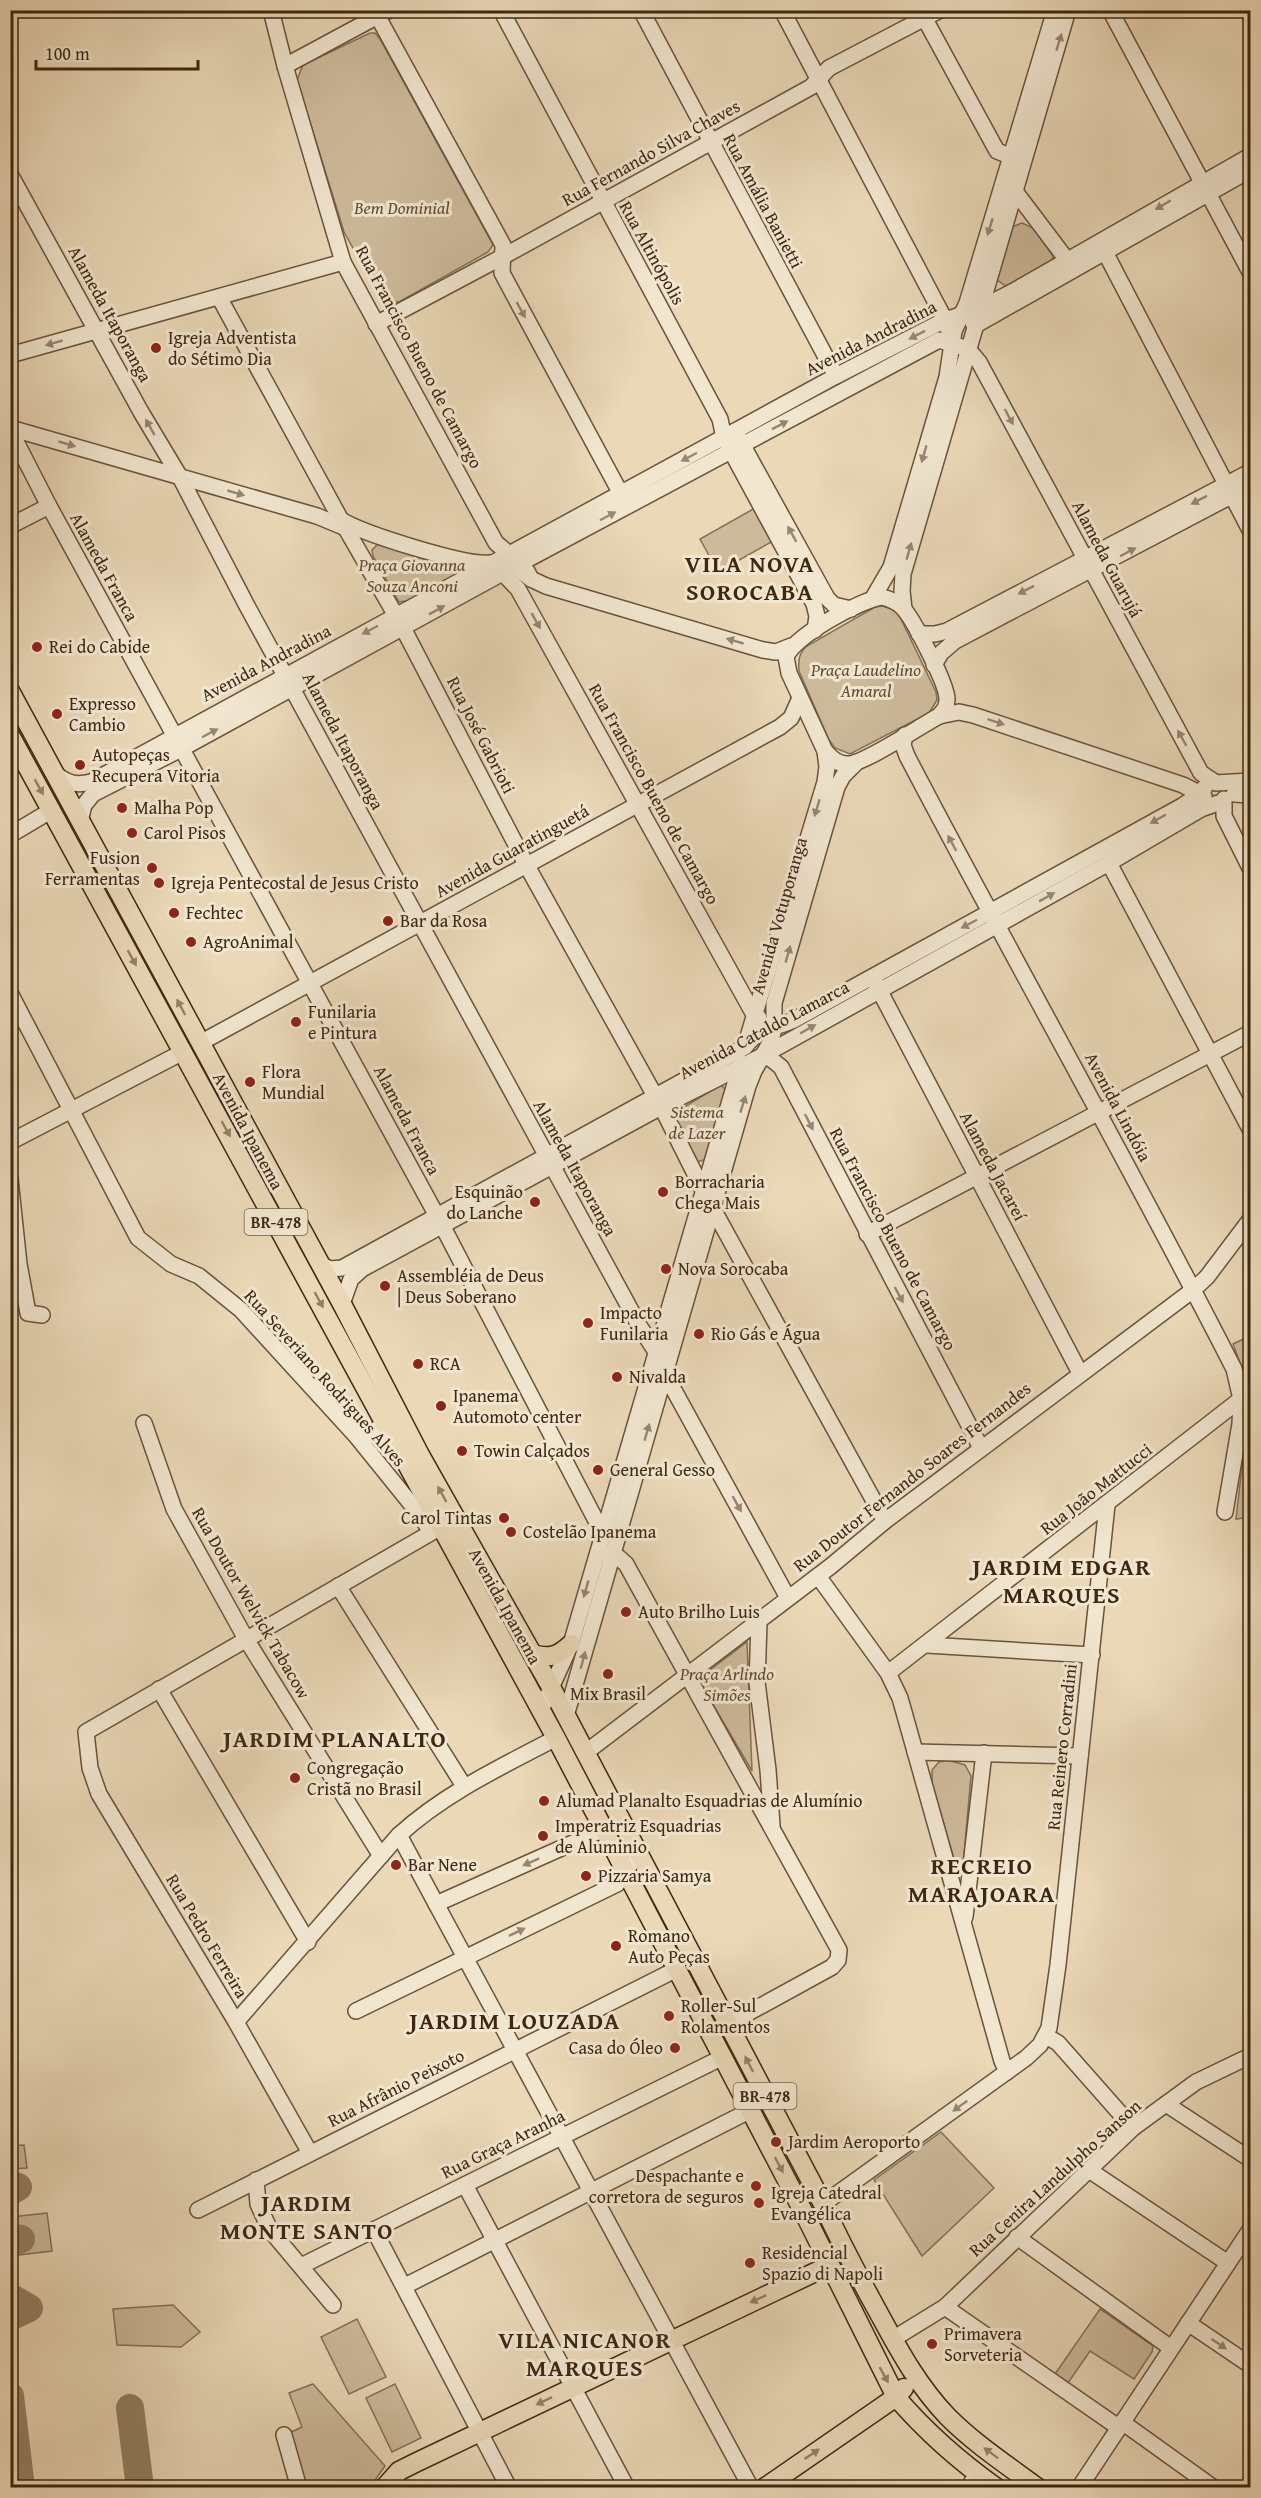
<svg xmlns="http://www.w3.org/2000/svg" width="1261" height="2498" font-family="'Gentium Book Plus',serif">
<rect width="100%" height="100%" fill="#ead8b7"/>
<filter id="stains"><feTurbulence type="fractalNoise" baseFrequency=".00333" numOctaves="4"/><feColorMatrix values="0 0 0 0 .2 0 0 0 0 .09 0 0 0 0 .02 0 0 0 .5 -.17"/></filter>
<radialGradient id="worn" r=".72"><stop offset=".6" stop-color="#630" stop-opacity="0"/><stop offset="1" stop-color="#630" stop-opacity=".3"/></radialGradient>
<g fill="#cdba9b" stroke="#867056" stroke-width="1.5">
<path d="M370,33h5l5,6 113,206 -5,7 -89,50 -10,-1 -10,-6 -35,-63 -47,-152 6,-15z"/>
<path d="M1022,223l11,5 20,28 -1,5 -46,25 -9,-6 -1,-5 16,-48z"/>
<path d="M755,508l18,33 -55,31 -18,-33z"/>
<path d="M383,544l68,20 6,7 -3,6 -42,23 -13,2 -26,-46 -1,-6 5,-5z"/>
<path d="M882,606l14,4 4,7 36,75 1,8 -8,13 -79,41 -15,-6 -6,-8 -30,-69c-1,-11 0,-18 8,-25l68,-39z"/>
<path d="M721,1085l6,6 -20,68 -10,3 -23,-46 3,-5z"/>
<path d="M1250,1336v181l-14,2 13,-115 -2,-22 -14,-38z"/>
<path d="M747,1642l5,129 -54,-92z"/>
<path d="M947,1760l18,5 6,11 -8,90 -4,1 -3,-1 -24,-83v-13l7,-8z"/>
<path d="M11,2044h4l3,22 -7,1z"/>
<path d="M941,2132l53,56 -72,68 -48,-76z"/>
<path d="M24,2145l3,23 -16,1v-23z"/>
<path d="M47,2213l5,38 -41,5v-39z"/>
<path d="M173,2305l27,27 -19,15 -64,-2 -4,-36z"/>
<path d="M1100,2309l53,37 -1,6 -18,27 -44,-28 -22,32 -13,-9z"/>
<path d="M357,2319l29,58 -37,17 -28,-57z"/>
<path d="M313,2384l72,82 -15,21h-66l-17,-53 15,-7 -13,-34z"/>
<path d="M395,2384l26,54 -29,14 -26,-54z"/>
</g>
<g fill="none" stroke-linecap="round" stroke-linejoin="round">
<g stroke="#948064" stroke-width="28">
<path d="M10,2186l8,1 -8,5"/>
<path d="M10,2238l11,1 -11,4"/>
<path d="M10,2297l19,11 -19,9"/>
<path d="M10,2396l11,92"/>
<path d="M130,2408l10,80"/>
</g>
<g stroke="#6a533b" stroke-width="18">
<g id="minor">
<path d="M271,10l14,56 58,196 153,281 17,14 9,15 9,7"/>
<path d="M501,10l219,409 4,19 90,166 3,12 -2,14"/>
<path d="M641,10l195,366"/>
<path d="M782,10l163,310 3,9"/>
<path d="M920,10l77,141 15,6"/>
<path d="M1110,10l140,262"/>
<path d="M378,17l125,228 -1,28 119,221"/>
<path d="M285,66l104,-56"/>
<path d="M10,174l131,238 39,65 66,127 394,723 16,25 7,2 5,7"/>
<path d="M1014,190l53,70"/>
<path d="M1105,252l145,278"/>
<path d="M219,297l122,223 62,108 124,238 137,246 40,80"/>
<path d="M973,323l3,2 274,-155"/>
<path d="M376,324l128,-68 307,-169 18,-19 111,-58"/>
<path d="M10,355l333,-93"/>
<path d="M10,428l307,88 29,12"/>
<path d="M10,430l39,76 394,721 159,305"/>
<path d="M737,435l90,163 7,7 17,4"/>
<path d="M341,520c23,14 125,46 149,43"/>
<path d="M10,526l39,-20"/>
<path d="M498,568l20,21 234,422 7,7"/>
<path d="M527,571l4,8 15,7 217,64 13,2 15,-6"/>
<path d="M882,597c8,2 14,4 20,10 11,11 45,77 45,92 0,8 -3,11 -8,17 -17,9 -75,48 -91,48 -10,1 -17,-6 -23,-13l-36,-78 -3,-16c8,-21 74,-57 96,-60z"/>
<path d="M873,598l18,-31 56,-190 7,-46 13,-28 88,-293"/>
<path d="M904,609l-2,-18 1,-17 165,-564"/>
<path d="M919,634h16l12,-3 303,-159"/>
<path d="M934,665l7,-12 14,-12 295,-155"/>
<path d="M939,716l20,-4 14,3 210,70 21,11"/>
<path d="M905,735l-2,10 4,11c107,205 222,407 327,613l7,30 -1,25 -15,88"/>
<path d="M54,773c13,10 21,13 37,9l745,-406 109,-56 36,-12 31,-16 238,-136"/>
<path d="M1234,794l16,1"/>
<path d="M1224,799v17l26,52"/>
<path d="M80,821l4,-16 9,-11 88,-45 336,-184 422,-225 29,9 11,13 222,411 15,10 34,-2"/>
<path d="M10,835l42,-25"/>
<path d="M1109,863l141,266"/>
<path d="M875,982l205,391"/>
<path d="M10,993l128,245 33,26 28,12 42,34 116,127 63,78 11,17"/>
<path d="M747,1040l78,-258 2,-15 -2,-16"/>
<path d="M200,1043l580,-316 11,-9 9,-20"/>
<path d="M762,1056l9,3 10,8 200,381"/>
<path d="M10,1142l173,-90"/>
<path d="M10,1179l9,85 9,49 14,2"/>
<path d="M712,1207l173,314"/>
<path d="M867,1234l383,-201"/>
<path d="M320,1264l10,5 12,-1 403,-221c16,-21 26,-17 49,-27l388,-214 15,-10 8,-9"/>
<path d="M342,1304l9,-25 11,-10 299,-162 101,-51 347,-193 92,-54 17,-6"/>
<path d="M662,1375l2,-3 124,226"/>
<path d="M144,1423l30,86 72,130 135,217"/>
<path d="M357,1437l30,-12"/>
<path d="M602,1554l16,3 8,7 213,386 -1,10 -6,7 -104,57"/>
<path d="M818,1576l70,97 12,25 102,363 5,11"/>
<path d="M338,1586l126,200"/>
<path d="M759,1622l-2,60 11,88 4,55"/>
<path d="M927,1645l165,10"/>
<path d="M888,1673l353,-274"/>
<path d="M159,1689l149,253"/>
<path d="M541,1710l30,-66 170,-581"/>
<path d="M566,1716l182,-630 6,-15 17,-30 3,-13v-25l63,-216 6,-11 14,-14"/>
<path d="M915,1752l165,4"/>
<path d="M585,1753l246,-187 54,-45 308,-231 14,-13 43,-57"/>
<path d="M399,1835l352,653"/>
<path d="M436,1904l168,-75"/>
<path d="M965,1917l19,-164"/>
<path d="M356,2011l261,-127 14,-21"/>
<path d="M236,2022l163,-187c46,-42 102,-68 157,-97"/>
<path d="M1046,2036l12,7 75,85"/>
<path d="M1166,2104l84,55"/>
<path d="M310,2153l-74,-131 -137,-228 -9,-26 -4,-36 355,-205"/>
<path d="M1089,2170l139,93"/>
<path d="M256,2180l2,24 12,26 63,75"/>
<path d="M465,2185l162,303"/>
<path d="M823,2204l203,-146 14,-13 9,-17 9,-63 49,-460"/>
<path d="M198,2210l479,-241"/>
<path d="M374,2230l135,258"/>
<path d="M1017,2237l154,111"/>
<path d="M301,2266l422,-209"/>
<path d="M405,2286l346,-176"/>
<path d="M945,2307l173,120"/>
<path d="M1188,2323l62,42"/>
<path d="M893,2339l52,-32 188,-179 63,-46 54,-26"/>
<path d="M1122,2422l92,66"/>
<path d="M284,2435l15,53"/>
<path d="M968,2488l9,-14"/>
<path d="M1079,2488l171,-258"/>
</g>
</g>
<g stroke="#3f2712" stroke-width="21">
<g id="major">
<path d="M10,691l332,613 78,151 131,232 272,517c18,40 38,77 59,115 19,35 38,69 66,98 27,27 59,48 90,71"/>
<path d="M10,735l546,1003 249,477 91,182c30,35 63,64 101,91"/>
<path d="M533,1654c17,5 25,2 38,-10"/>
<path d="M384,2488l15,-17 16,-8 415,-198"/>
<path d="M764,2488l132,-91 8,-9"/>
</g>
</g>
<use href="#minor" stroke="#f1e6d0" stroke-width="15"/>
<use href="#major" stroke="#ead8b7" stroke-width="18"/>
</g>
<defs><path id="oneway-solid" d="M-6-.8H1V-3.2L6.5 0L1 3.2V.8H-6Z" transform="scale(1.5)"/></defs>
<g fill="#988671">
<use href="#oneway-solid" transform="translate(1059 42) rotate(-73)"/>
<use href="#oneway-solid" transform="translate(1163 205) rotate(150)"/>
<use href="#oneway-solid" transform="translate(990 227) rotate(107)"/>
<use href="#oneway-solid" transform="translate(521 310) rotate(61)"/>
<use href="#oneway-solid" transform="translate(917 335) rotate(153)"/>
<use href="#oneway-solid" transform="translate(54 343) rotate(164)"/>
<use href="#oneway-solid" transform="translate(1009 417) rotate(62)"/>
<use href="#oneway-solid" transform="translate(780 425) rotate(-27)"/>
<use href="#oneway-solid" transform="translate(150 427) rotate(-120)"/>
<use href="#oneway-solid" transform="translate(67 444) rotate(17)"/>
<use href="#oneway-solid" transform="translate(924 454) rotate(106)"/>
<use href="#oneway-solid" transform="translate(689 457) rotate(152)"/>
<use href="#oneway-solid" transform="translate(236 493) rotate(16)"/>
<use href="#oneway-solid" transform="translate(1199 500) rotate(153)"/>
<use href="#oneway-solid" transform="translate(608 516) rotate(-28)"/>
<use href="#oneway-solid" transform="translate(792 534) rotate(-119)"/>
<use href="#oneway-solid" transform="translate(909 551) rotate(-74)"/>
<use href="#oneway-solid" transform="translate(1128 552) rotate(-28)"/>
<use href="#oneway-solid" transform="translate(1026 590) rotate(153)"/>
<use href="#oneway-solid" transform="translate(437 610) rotate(-29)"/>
<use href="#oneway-solid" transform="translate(536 621) rotate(61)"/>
<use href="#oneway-solid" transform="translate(370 630) rotate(152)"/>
<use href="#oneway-solid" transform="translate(735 641) rotate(-164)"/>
<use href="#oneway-solid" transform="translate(996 722) rotate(18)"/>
<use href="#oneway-solid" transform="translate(210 733) rotate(-28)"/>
<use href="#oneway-solid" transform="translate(1182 738) rotate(-119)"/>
<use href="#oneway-solid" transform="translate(817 808) rotate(107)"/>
<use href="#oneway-solid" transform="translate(1158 819) rotate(151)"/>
<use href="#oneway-solid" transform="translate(952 843) rotate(-118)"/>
<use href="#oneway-solid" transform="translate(1047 897) rotate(-29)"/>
<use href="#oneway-solid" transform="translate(969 924) rotate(152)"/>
<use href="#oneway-solid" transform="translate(788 954) rotate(-74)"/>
<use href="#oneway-solid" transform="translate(808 1029) rotate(-29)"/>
<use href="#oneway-solid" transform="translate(743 1104) rotate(-73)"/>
<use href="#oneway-solid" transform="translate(809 1122) rotate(63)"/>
<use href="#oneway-solid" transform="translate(899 1295) rotate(62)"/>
<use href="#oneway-solid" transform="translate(647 1432) rotate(-74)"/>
<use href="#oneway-solid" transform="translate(737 1504) rotate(61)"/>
<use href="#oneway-solid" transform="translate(586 1589) rotate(106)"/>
<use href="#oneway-solid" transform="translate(583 1660) rotate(-75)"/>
<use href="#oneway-solid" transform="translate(531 1862) rotate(156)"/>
<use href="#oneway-solid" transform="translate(517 1932) rotate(-26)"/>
<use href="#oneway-solid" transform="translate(960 2106) rotate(144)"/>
<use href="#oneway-solid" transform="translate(1219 2344) rotate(34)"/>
</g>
<g fill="#948064">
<use href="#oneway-solid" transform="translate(39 787) rotate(61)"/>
<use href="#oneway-solid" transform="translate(132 958) rotate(61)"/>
<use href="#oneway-solid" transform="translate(181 1007) rotate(-118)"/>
<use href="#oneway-solid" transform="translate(226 1129) rotate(61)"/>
<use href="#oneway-solid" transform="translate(319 1300) rotate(61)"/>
<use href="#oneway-solid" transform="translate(442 1494) rotate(-119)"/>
<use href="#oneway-solid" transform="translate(749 2064) rotate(-117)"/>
<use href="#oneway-solid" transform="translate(779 2165) rotate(62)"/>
<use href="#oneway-solid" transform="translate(758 2299) rotate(155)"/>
<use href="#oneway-solid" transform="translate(884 2375) rotate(61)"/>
<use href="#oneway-solid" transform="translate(544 2401) rotate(154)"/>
<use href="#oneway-solid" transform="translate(991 2453) rotate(-143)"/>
<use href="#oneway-solid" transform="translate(812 2454) rotate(-34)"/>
</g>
<g fill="#8f2418" stroke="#f1e6d0" stroke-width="2">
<circle cx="156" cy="348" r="6"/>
<circle cx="37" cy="647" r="6"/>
<circle cx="57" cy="714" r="6"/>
<circle cx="80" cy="765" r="6"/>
<circle cx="122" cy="808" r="6"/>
<circle cx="132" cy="833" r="6"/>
<circle cx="152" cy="868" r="6"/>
<circle cx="159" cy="883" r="6"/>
<circle cx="174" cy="913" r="6"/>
<circle cx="388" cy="921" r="6"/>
<circle cx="191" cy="942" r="6"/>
<circle cx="296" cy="1022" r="6"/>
<circle cx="250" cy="1082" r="6"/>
<circle cx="663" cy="1192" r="6"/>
<circle cx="535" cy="1202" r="6"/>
<circle cx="666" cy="1269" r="6"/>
<circle cx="385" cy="1286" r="6"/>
<circle cx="588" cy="1323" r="6"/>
<circle cx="699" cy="1334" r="6"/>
<circle cx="418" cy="1364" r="6"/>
<circle cx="617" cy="1377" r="6"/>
<circle cx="441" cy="1406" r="6"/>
<circle cx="462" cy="1451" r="6"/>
<circle cx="598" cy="1470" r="6"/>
<circle cx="504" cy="1518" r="6"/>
<circle cx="511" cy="1532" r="6"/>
<circle cx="626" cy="1612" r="6"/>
<circle cx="608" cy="1674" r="6"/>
<circle cx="295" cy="1778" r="6"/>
<circle cx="544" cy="1801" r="6"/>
<circle cx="543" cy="1836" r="6"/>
<circle cx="396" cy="1865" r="6"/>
<circle cx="586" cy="1876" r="6"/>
<circle cx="616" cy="1946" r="6"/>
<circle cx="669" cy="2016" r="6"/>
<circle cx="675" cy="2048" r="6"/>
<circle cx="776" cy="2142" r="6"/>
<circle cx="756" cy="2186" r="6"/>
<circle cx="759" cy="2203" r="6"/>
<circle cx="750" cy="2263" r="6"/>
<circle cx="932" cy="2344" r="6"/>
</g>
<g text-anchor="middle" stroke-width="6" stroke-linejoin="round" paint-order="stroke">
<g fill="#f1e6d0" stroke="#74604b" stroke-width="1.5">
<rect x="244.5" y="1209" width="63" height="26" rx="4.5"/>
<rect x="733.5" y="2083" width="63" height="26" rx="4.5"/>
</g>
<g font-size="16" font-weight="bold" fill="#3f2712">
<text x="276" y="1228">BR-478</text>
<text x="765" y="2102">BR-478</text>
</g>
<g font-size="18" fill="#3f2712" stroke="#f1e6d0">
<text transform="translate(651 153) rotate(-29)" y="6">Rua Fernando Silva Chaves</text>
<text transform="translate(763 201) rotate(62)" y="6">Rua Amália Banietti</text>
<text transform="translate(652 253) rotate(61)" y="6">Rua Altinópolis</text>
<text transform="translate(110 314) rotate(61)" y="6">Alameda Itaporanga</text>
<text transform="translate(871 338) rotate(-27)" y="6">Avenida Andradina</text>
<text transform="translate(419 357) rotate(62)" y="6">Rua Francisco Bueno de Camargo</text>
<text transform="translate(1107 559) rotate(62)" y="6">Alameda Guarujá</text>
<text transform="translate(104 567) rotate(61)" y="6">Alameda Franca</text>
<text transform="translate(266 663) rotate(-28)" y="6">Avenida Andradina</text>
<text transform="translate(481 735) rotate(63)" y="6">Rua José Gabrioti</text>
<text transform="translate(343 741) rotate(62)" y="6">Alameda Itaporanga</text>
<text transform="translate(654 794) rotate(61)" y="6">Rua Francisco Bueno de Camargo</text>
<text transform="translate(512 851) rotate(-29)" y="6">Avenida Guaratinguetá</text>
<text transform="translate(779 916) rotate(-74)" y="6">Avenida Votuporanga</text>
<text transform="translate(764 1030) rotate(-28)" y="6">Avenida Cataldo Lamarca</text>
<text transform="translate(1118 1107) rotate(62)" y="6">Avenida Lindóia</text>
<text transform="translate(407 1120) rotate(62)" y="6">Alameda Franca</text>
<text transform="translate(248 1131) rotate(62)" y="6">Avenida Ipanema</text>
<text transform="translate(993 1166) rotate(62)" y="6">Alameda Jacareí</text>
<text transform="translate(575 1168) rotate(61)" y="6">Alameda Itaporanga</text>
<text transform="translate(893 1239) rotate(62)" y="6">Rua Francisco Bueno de Camargo</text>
<text transform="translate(325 1378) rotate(48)" y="6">Rua Severiano Rodrigues Alves</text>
<text transform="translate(912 1477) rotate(-38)" y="6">Rua Doutor Fernando Soares Fernandes</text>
<text transform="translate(1096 1489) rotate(-38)" y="6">Rua João Mattucci</text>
<text transform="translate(251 1603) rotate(60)" y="6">Rua Doutor Welvick Tabacow</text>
<text transform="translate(505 1606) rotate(61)" y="6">Avenida Ipanema</text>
<text transform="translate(1062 1747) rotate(-84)" y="6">Rua Reinero Corradini</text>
<text transform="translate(207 1936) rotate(59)" y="6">Rua Pedro Ferreira</text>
<text transform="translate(396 2088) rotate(-27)" y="6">Rua Afrânio Peixoto</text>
<text transform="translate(503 2144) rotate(-26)" y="6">Rua Graça Aranha</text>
<text transform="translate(1055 2178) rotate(-42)" y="6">Rua Cenira Landulpho Sanson</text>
</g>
<g font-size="18" font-style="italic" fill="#624c34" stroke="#f1e6d0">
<text x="402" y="214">Bem Dominial</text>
<text x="412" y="571">Praça Giovanna<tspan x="412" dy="21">Souza Anconi</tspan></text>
<text x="866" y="676">Praça Laudelino<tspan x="866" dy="21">Amaral</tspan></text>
<text x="697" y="1118">Sistema<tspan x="697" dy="21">de Lazer</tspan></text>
<text x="727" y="1680">Praça Arlindo<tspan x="727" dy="21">Simões</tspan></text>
</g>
<g font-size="18" fill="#3f2712" stroke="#f1e6d0" text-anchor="start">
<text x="168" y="344">Igreja Adventista<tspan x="168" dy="21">do Sétimo Dia</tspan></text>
<text x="49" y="653">Rei do Cabide</text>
<text x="69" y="710">Expresso<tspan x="69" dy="21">Cambio</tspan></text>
<text x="92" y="761">Autopeças<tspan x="92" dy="21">Recupera Vitoria</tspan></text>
<text x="134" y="814">Malha Pop</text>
<text x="144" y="839">Carol Pisos</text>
<text x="140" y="864" text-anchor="end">Fusion<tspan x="140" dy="21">Ferramentas</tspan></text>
<text x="171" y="889">Igreja Pentecostal de Jesus Cristo</text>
<text x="186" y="919">Fechtec</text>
<text x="400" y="927">Bar da Rosa</text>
<text x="203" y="948">AgroAnimal</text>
<text x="308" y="1018">Funilaria<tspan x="308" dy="21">e Pintura</tspan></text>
<text x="262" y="1078">Flora<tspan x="262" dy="21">Mundial</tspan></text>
<text x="675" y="1188">Borracharia<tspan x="675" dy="21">Chega Mais</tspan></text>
<text x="523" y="1198" text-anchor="end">Esquinão<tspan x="523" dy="21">do Lanche</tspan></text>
<text x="678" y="1275">Nova Sorocaba</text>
<text x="397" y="1282">Assembléia de Deus<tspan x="397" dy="21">| Deus Soberano</tspan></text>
<text x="600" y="1319">Impacto<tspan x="600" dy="21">Funilaria</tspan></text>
<text x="711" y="1340">Rio Gás e Água</text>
<text x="430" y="1370">RCA</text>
<text x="629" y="1383">Nivalda</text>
<text x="453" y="1402">Ipanema<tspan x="453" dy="21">Automoto center</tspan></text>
<text x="474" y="1457">Towin Calçados</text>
<text x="610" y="1476">General Gesso</text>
<text x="492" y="1524" text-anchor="end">Carol Tintas</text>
<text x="523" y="1538">Costelão Ipanema</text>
<text x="638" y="1618">Auto Brilho Luis</text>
<text x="608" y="1700" text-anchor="middle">Mix Brasil</text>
<text x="307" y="1774">Congregação<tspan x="307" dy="21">Cristã no Brasil</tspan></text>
<text x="556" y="1807">Alumad Planalto Esquadrias de Alumínio</text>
<text x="555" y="1832">Imperatriz Esquadrias<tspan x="555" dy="21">de Aluminio</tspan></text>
<text x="408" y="1871">Bar Nene</text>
<text x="598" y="1882">Pizzaria Samya</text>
<text x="628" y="1942">Romano<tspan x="628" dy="21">Auto Peças</tspan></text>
<text x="681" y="2012">Roller-Sul<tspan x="681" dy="21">Rolamentos</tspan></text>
<text x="663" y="2054" text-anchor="end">Casa do Óleo</text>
<text x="788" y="2148">Jardim Aeroporto</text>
<text x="744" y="2182" text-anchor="end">Despachante e<tspan x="744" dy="21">corretora de seguros</tspan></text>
<text x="771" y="2199">Igreja Catedral<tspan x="771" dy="21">Evangélica</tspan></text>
<text x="762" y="2259">Residencial<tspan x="762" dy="21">Spazio di Napoli</tspan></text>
<text x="944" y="2340">Primavera<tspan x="944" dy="21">Sorveteria</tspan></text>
</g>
<g font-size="24" font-weight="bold" letter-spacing="1.5" fill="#3f2712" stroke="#f1e6d0">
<text x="750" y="572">VILA NOVA<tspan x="750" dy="28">SOROCABA</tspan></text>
<text x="1062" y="1575">JARDIM EDGAR<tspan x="1062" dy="28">MARQUES</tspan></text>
<text x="335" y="1747">JARDIM PLANALTO</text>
<text x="982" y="1874">RECREIO<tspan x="982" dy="28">MARAJOARA</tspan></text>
<text x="515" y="2029">JARDIM LOUZADA</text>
<text x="307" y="2211">JARDIM<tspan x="307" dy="28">MONTE SANTO</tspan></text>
<text x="585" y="2348">VILA NICANOR<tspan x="585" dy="28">MARQUES</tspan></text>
</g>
</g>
<rect width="1261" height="2498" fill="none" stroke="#ead8b7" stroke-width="36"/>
<rect x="12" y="12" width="1237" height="2474" fill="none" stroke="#3f2712" stroke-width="3"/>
<rect x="18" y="18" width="1225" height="2462" fill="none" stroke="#3f2712" stroke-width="1.5"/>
<path d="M36 60v9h162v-9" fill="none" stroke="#3f2712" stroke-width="3"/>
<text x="45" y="60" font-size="18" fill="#3f2712" stroke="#f1e6d0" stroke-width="4.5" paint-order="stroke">100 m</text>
<rect width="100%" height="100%" filter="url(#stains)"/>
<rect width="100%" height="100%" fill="url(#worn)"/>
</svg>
